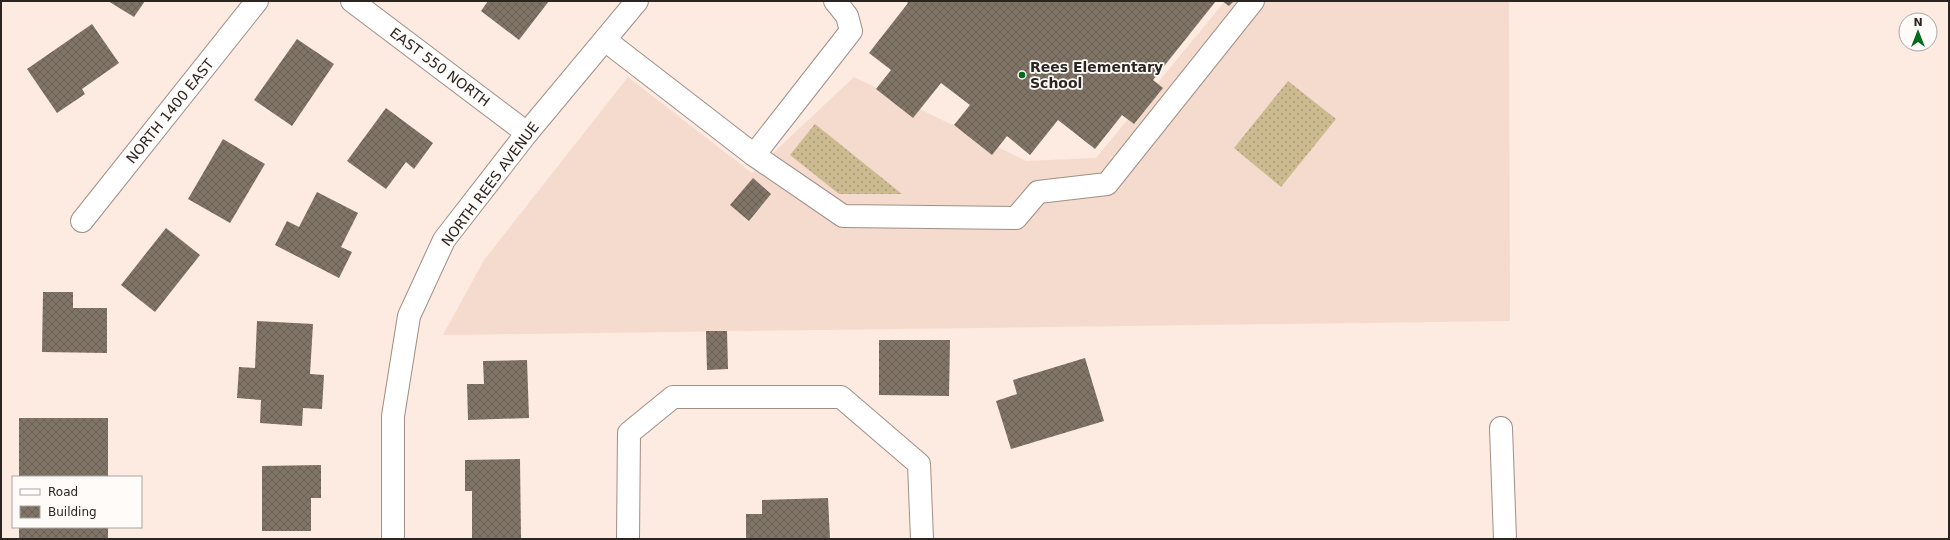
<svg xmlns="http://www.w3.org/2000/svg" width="1950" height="540" font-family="'DejaVu Sans',sans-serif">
<defs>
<pattern id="grass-dots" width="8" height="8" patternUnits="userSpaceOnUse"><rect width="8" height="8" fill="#ccbb90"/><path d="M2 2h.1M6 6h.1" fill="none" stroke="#a69875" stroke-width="1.8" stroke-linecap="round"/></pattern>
<pattern id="building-cross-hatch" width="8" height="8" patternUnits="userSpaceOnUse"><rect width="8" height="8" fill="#807467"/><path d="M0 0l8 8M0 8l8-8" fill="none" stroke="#695f54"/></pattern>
</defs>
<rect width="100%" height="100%" fill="#fdeae0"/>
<path fill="#f5dbcd" d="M1225,1h284l1,320 -1067,14 41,-75 144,-183 124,96 102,-96 172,84 70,-3z"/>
<g fill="url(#grass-dots)">
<path d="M1288,81l48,38 -55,68 -47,-39z"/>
<path d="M815,124l87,70h-63l-49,-39z"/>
</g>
<g fill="url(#building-cross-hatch)">
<path d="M108,1h37l-11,16z"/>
<path d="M488,1h61l-30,39 -38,-29z"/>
<path d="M906,1h310l-63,79 10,8 -29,36 -12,-9 -27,34 -37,-29 -28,35 -23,-19 -15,19 -38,-30 16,-20 -29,-22 -28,35 -37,-29 15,-19 -22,-17 39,-50z"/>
<path d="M1222,1h12l-5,5z"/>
<path d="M92,24l27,39 -37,26 3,5 -28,19 -30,-44z"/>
<path d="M297,39l37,25 -42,62 -38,-26z"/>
<path d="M386,108l47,35 -19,26 -8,-7 -20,27 -39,-28z"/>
<path d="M223,139l42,25 -35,59 -42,-24z"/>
<path d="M753,178l18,16 -22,27 -19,-16z"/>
<path d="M317,192l41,21 -17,34 11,5 -13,26 -64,-33 12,-24 12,6z"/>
<path d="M166,228l34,27 -45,57 -34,-27z"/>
<path d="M43,292h30v16h34v45l-65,-1z"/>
<path d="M257,321l56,3 -3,50 14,1 -2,34 -19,-1 -1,18 -42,-3 1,-23 -24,-2 2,-31 16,1z"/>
<path d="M706,331h21l1,38 -21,1z"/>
<path d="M879,340h71l-1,56 -70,-1z"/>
<path d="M1085,358l19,63 -93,28 -15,-48 21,-7 -4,-14z"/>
<path d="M527,360l2,58 -61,2 -1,-36h17l-1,-23z"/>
<rect x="19" y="418" width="89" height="59"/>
<path d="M520,459l1,80h-49v-48h-7v-31z"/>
<path d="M321,465v33h-10v33h-49v-65z"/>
<path d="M828,498l2,41h-84v-25h16v-14z"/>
<rect x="19" y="527" width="89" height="12"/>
</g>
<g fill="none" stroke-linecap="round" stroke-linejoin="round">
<g stroke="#a08f86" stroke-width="24">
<g id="minor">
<path d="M352,1l175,132"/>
<path d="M605,40l149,115 97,-124 -4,-15 -12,-15"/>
<path d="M754,155l89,61 173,2 22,-26 69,-8 146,-183"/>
<path d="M82,221l175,-220"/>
<path d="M1501,428l4,111"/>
<path d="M393,539v-123l16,-100 35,-76 83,-107 110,-132"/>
<path d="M628,539l1,-106 44,-36h168l78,67 3,75"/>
</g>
</g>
<use href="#minor" stroke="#fff" stroke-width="22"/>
</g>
<circle fill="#006c1c" stroke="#fffbf9" stroke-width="1.5" cx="1022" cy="75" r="4"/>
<g text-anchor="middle" stroke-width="3.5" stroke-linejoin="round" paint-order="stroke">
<g font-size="14" fill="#2b2521" stroke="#fffbf9">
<text transform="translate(440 67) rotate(37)" y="5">EAST 550 NORTH</text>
<text transform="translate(170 111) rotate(-51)" y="5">NORTH 1400 EAST</text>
<text transform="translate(490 184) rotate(-53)" y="5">NORTH REES AVENUE</text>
</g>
<g font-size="14" font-weight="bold" fill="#2b2521" stroke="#fffbf9" text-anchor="start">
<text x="1030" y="72">Rees Elementary<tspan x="1030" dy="16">School</tspan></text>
</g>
</g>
<rect width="1950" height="540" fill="none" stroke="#2b2521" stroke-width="4"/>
<rect x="12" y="476" width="130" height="52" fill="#fffbf9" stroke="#aaa5a3"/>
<rect x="20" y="489" width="20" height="6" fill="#ffffff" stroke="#aaa5a3"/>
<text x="48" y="496" font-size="12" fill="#2b2521">Road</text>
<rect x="20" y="506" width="20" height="12" fill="url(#building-cross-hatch)" stroke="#aaa5a3"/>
<text x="48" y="516" font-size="12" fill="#2b2521">Building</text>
<g transform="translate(1918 32)"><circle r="19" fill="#fffbf9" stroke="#aaa5a3"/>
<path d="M0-3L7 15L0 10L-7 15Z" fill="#006c1c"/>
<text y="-6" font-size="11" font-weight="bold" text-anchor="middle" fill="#2b2521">N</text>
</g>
</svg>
